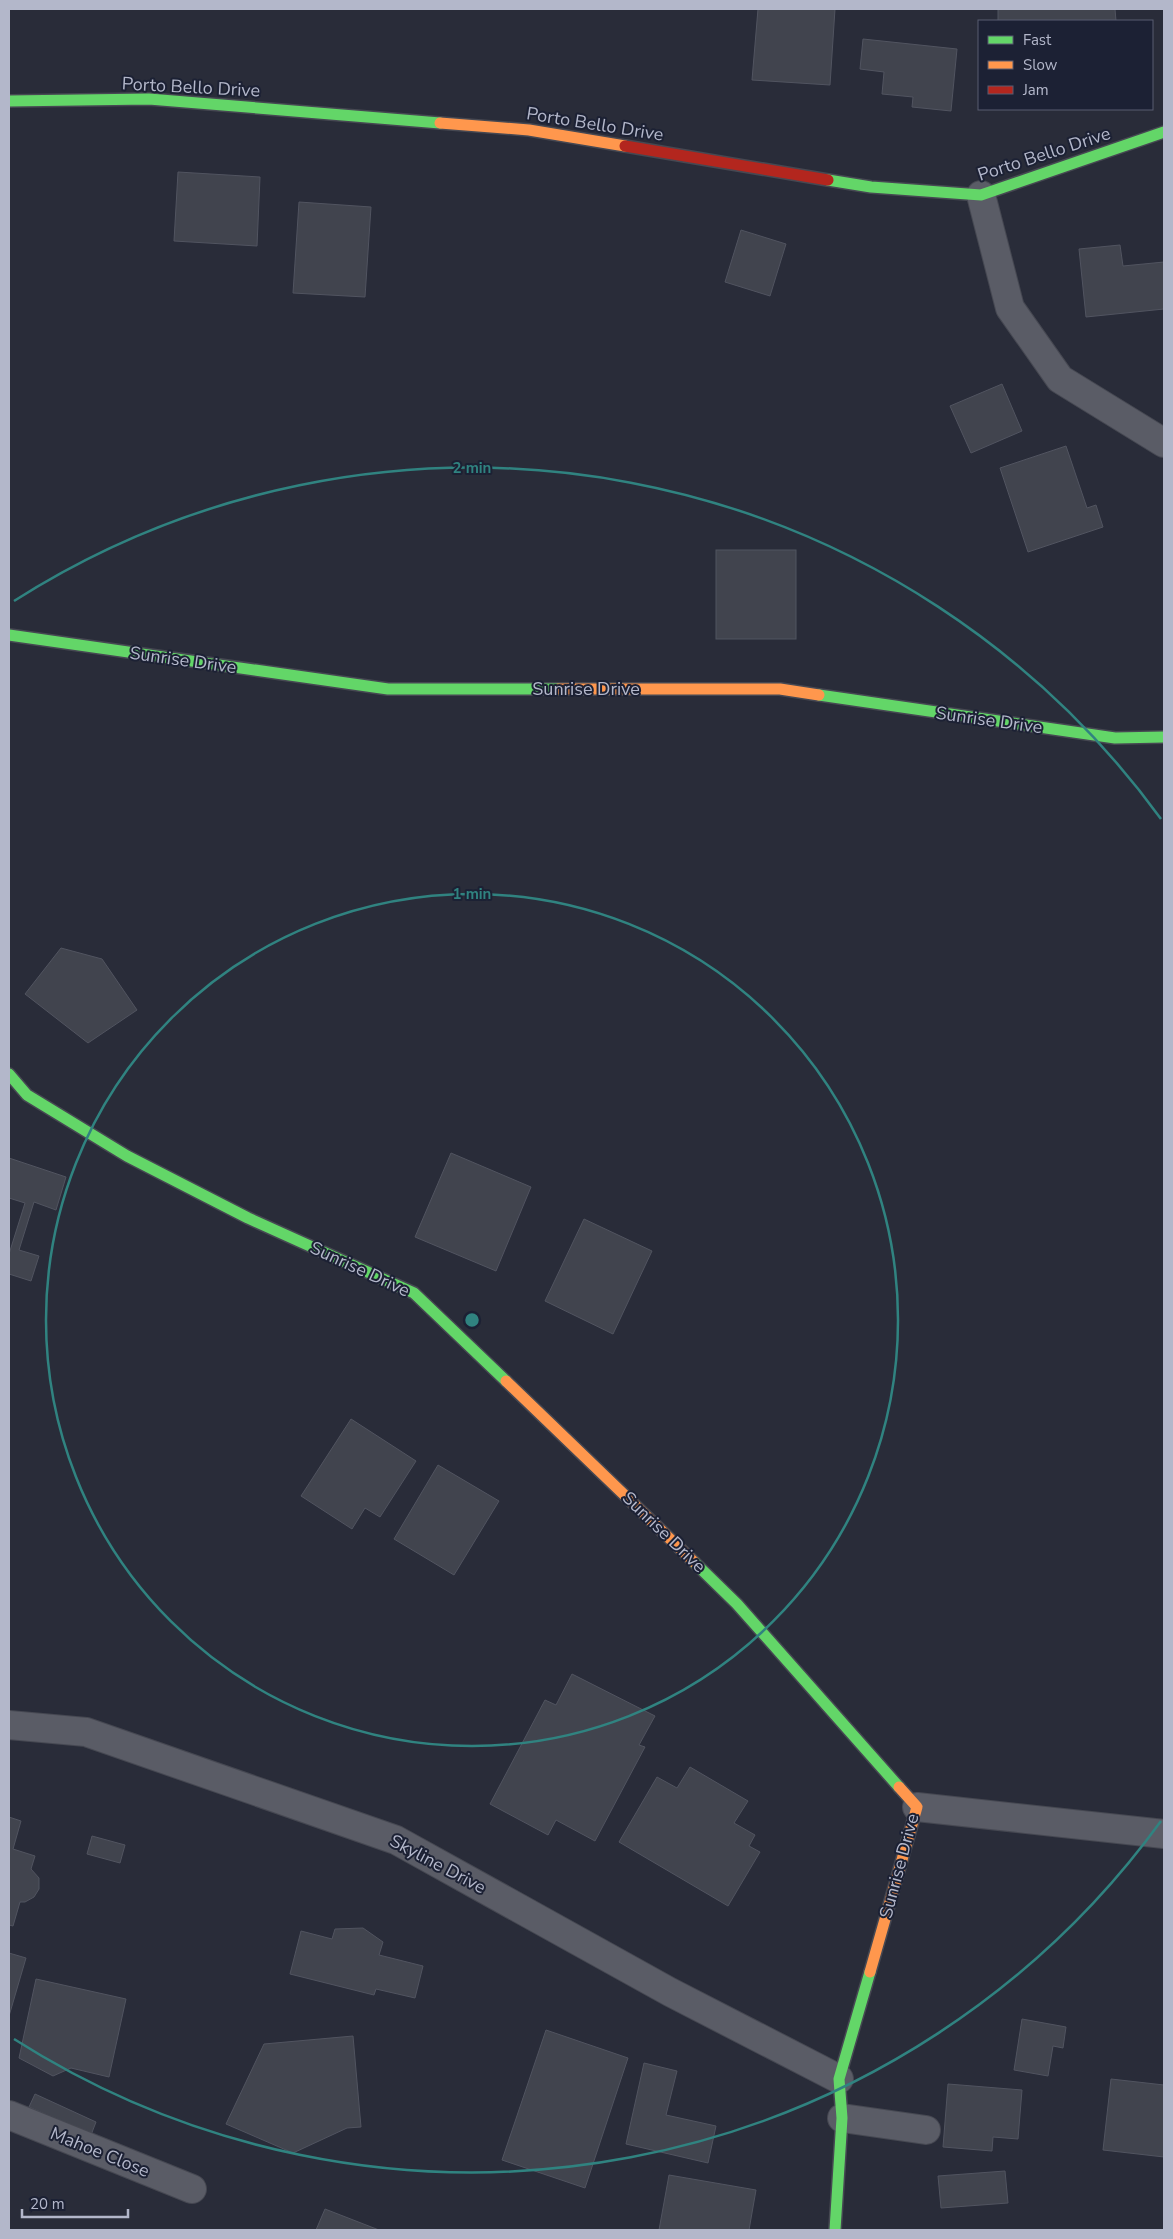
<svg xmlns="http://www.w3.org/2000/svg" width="1173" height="2239" font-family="'Nunito Sans',sans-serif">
<rect width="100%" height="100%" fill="#292c39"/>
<g fill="#41444e" stroke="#515460">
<path d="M758,9h77l-5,76 -78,-5z"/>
<path d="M998,9h117l1,12h-118z"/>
<path d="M863,39l94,10 -6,62 -39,-4 1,-10 -31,-3 2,-22 -24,-3z"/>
<path d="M178,172l82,5 -3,69 -83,-5z"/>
<path d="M299,202l72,5 -6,90 -72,-4z"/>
<path d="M741,230l45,14 -16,52 -45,-14z"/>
<path d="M1120,245l3,21 41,-4v47l-78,8 -7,-68z"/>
<path d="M1002,384l20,47 -51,22 -21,-47z"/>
<path d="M1066,446l21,62 9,-3 7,22 -75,25 -28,-84z"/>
<rect x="716" y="550" width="80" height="89"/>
<path d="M61,948l41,11 35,51 -49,33 -63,-49z"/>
<path d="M451,1153l80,34 -35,84 -81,-34z"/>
<path d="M9,1158l57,19 -10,33 -22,-8 -15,48 20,6 -8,25 -22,-7v-20l16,-51 -16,-5z"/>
<path d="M584,1219l68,32 -39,83 -68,-33z"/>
<path d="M351,1419l65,42 -36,56 -15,-9 -13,21 -51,-33z"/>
<path d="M438,1465l61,36 -45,74 -60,-36z"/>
<path d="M572,1674l83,42 -16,29 6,2 -50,94 -39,-21 -8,15 -58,-31 55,-104 11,5z"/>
<path d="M690,1767l58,34 -14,22 21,12 -6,11 11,6 -32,54 -109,-64 38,-65 20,11z"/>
<path d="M9,1817l12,4 -8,28 22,7 -4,13 8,9v11l-5,8 -9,5h-5l-7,24 -4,-1z"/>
<path d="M92,1836l33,9 -5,18 -33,-9z"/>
<path d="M363,1928l20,14 -4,13 44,11 -8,32 -39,-9 -2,6 -84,-21 11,-43 31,8 3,-10z"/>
<path d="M9,1953l17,5 -17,58z"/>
<path d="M36,1979l90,20 -17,78 -38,-9 -18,8 -34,-18z"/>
<path d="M1022,2019l44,8 -3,21 -10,-2 -5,30 -34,-6z"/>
<path d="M546,2030l82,28 -43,130 -83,-28z"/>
<path d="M353,2036l8,91 -14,1 -54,25 -67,-29 38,-80z"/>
<path d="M644,2063l33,8 -11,44 50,11 -8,37 -82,-19z"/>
<path d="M1111,2079l53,6v72l-61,-7z"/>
<path d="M948,2084l74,6 -4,49 -25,-2 -1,14 -49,-4z"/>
<path d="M35,2094l61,28 -5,13 -62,-28z"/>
<path d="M1005,2171l3,32 -67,5 -3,-32z"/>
<path d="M669,2175l87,15 -7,40h-90z"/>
<path d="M325,2209l54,21h-63z"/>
</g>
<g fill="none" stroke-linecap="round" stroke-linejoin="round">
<g stroke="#464852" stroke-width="30">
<g id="street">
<path d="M981,195l29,113 50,71 104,64"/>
<path d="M9,1725l77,7 310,108 274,152 169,87"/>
<path d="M917,1807l247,27"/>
<path d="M9,2115l183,74"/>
<path d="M842,2118l84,12"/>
</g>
</g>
<g stroke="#464852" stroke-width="14">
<g id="fast">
<path d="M9,101l140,-2 291,24"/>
<path d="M828,180l43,7 110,8 183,-63"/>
<path d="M9,635l379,54h170"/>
<path d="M819,695l296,43 49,-1"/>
<path d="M9,1074l18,21 100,61 121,62 166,75 92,88"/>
<path d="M694,1562l43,42 162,183"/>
<path d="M835,2230l7,-112 -3,-39 31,-107"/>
</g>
</g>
<g stroke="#464852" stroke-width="14">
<g id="slow">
<path d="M440,123l89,7 96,16"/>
<path d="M558,689h222l39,6"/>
<path d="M506,1381l188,181"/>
<path d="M870,1972l47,-165 -18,-20"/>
</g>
</g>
<g stroke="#464852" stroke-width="14">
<path id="jam" d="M625,146l203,34"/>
</g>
<use href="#street" stroke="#5a5c66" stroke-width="28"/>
<use href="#fast" stroke="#63d668" stroke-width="11"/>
<use href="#slow" stroke="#ff974d" stroke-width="11"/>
<use href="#jam" stroke="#b3261e" stroke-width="11"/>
</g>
<g fill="none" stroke="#308380" stroke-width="2.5">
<circle cx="472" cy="1320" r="426"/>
<path d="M1161 1821A852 852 0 0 1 14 2039M14 601A852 852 0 0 1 1161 819"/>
</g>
<g text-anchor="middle" stroke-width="4" stroke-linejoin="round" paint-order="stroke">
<g font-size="18" fill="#b3b7ca" stroke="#1c2134">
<text transform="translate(191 87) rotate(3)" y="6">Porto Bello Drive</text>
<text transform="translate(595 124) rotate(9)" y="6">Porto Bello Drive</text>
<text transform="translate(1044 154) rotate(-18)" y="6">Porto Bello Drive</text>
<text transform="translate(183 660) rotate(8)" y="6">Sunrise Drive</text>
<text x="586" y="695">Sunrise Drive</text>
<text transform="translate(989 720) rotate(8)" y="6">Sunrise Drive</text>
<text transform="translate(360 1269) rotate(25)" y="6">Sunrise Drive</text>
<text transform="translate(664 1532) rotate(44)" y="6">Sunrise Drive</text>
<text transform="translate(438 1864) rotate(28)" y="6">Skyline Drive</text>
<text transform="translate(899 1866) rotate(-75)" y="6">Sunrise Drive</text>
<text transform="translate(100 2152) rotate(22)" y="6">Mahoe Close</text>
</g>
</g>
<circle cx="472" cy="1320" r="8" fill="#308380" stroke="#1c2134" stroke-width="2.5"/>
<g font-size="15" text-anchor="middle" font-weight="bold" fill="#308380" stroke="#1c2134" stroke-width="4" stroke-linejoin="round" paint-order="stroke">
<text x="472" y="473">2 min</text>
<text x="472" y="899">1 min</text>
</g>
<rect width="1173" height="2239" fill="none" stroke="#b3b7ca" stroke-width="20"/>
<rect x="978" y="20" width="175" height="90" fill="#1c2134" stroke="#585d70"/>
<rect x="988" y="36" width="25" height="8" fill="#63d668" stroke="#585d70"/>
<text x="1023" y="45" font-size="15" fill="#b3b7ca">Fast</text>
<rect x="988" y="61" width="25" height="8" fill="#ff974d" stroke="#585d70"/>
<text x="1023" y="70" font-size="15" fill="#b3b7ca">Slow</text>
<rect x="988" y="86" width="25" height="8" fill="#b3261e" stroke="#585d70"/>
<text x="1023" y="95" font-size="15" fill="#b3b7ca">Jam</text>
<path d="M22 2209v8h106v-8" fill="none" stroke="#b3b7ca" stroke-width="2.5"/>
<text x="30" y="2209" font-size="15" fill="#b3b7ca" stroke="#1c2134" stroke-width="4" paint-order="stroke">20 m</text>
</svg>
